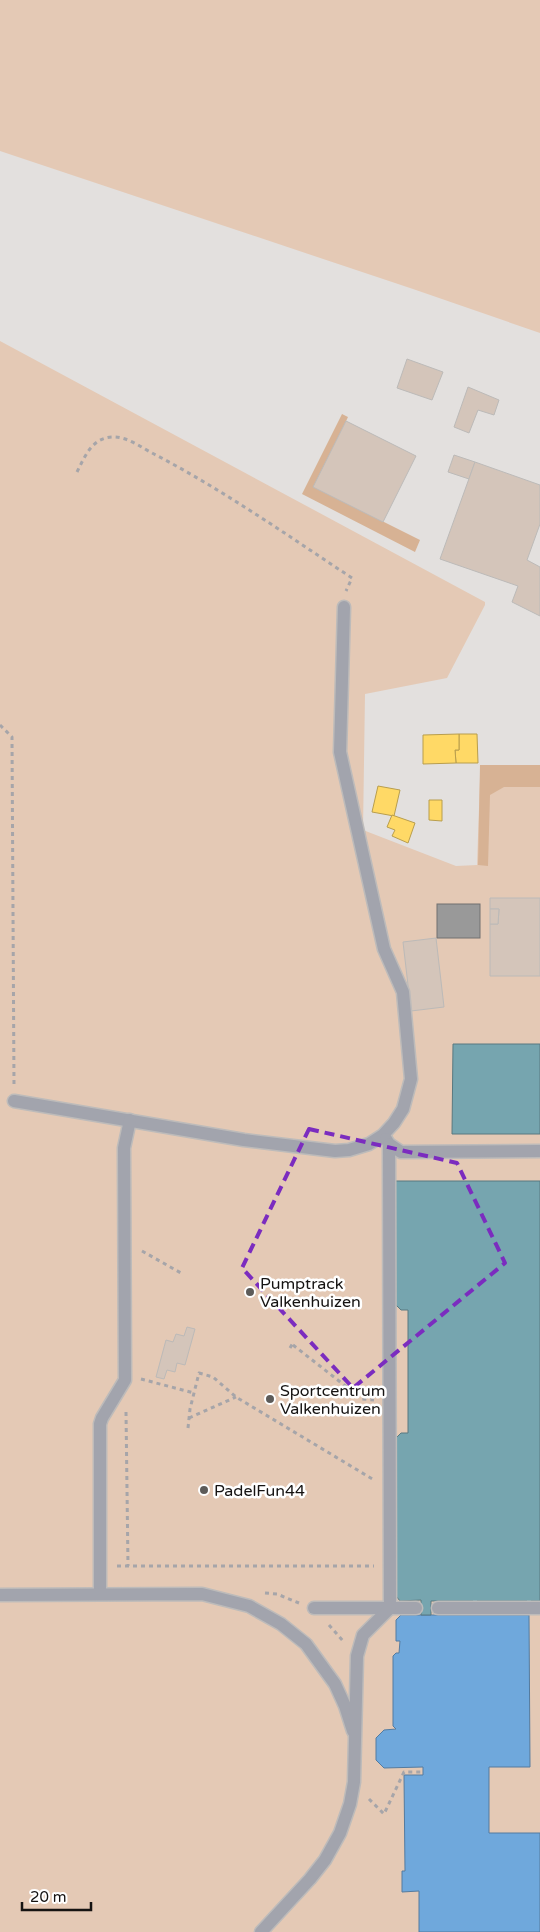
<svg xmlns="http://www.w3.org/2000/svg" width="540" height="1932" font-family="'Varela Round',sans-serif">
<rect width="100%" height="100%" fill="#e3e0de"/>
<g fill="#e4c9b5">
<path d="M0,0h540v333l-127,-44 -413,-138z"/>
<path d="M0,341l485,261v3l-38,73 -82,16 -2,136 93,36 21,-1 3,-86 60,-1v1154h-540z"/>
</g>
<g fill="#d7b294">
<path d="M342,414l6,3 -34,70 106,53 -5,12 -113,-58z"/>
<path d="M480,765h60v22h-36l-14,8 -2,71 -10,-1z"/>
</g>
<g fill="#ffd966" stroke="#b99e4d">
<path d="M459,734h18l1,29h-22l-1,-13h4z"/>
<path d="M459,734v16h-4l1,13 -33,1v-29z"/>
<path d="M378,786l22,4 -6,26 -22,-4z"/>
<path d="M429,800h13v21l-13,-1z"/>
<path d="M392,815l23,8 -7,20 -16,-7 3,-6 -8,-3z"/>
</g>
<path fill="#6fa8dc" stroke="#547b9f" d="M401,1615h128l1,152h-41v66h51v99h-121v-41l-17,1v-21h3l-1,-96h19v-8l-39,1 -8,-8v-22l8,-8 12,-1 -3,-3v-70l3,-3h3l1,-12h-4v-21z"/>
<g fill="#76a5af" stroke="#597980">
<path d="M453,1044h87v90h-88z"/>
<path d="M393,1181h147v420h-9v3h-4v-3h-50v3h-4v-3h-42v14h-10v-15l-21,1 -4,-5 -1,-157 6,-6h7v-123h-7l-7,-7z"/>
</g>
<rect fill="#999" stroke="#717170" x="437" y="904" width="43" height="34"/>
<g fill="#d4c5ba" stroke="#bcbab8">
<path d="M407,359l36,13 -11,28 -35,-12z"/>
<path d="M468,387l31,13 -5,15 -16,-5 -9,23 -15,-6z"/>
<path d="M346,421l70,35 -33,66 -70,-35z"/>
<path d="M454,455l21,7 -6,17 -21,-7z"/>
<path d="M475,462l65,23v39l-13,36 13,7v49l-28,-14 6,-16 -78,-27z"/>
<path d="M490,898h50v78h-50v-52h8l1,-15h-9z"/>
<path d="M490,909h9l-1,15h-8z"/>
<path d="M436,938l8,69 -33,4 -8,-69z"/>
<path d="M187,1327l8,2 -10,36 -8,-2 -2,9 -8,-2 -3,9 -8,-2 10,-37 7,2 3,-8 8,2z"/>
</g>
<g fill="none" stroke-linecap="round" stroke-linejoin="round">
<g stroke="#bdbbba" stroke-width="15">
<g id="lane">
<path d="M14,1101l230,39 91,11 14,-1 20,-6 14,-9 11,-12 9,-14 8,-30 -8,-87 -19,-43 -44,-197 4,-145"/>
<path d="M386,1139l3,5 12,8 139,-1"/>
<path d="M100,1594v-170l2,-6 23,-38 -1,-232 6,-28"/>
<path d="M0,1595l202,-1 47,12 32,18 25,20 29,40 10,22 8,25"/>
<path d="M314,1608h102"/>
<path d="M438,1608h102"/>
<path d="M261,1932l49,-53 15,-19 15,-27 10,-29 4,-22 3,-126 6,-21 27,-27 -1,-464"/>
</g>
</g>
<g stroke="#a6a5a9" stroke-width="3" stroke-dasharray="4 4" stroke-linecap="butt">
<path d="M77,472c8,-16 15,-34 35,-35 15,-1 30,11 42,17 69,36 133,81 198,124l-6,13"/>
<path d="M0,725l12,12 2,348"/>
<path d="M142,1251l39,22"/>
<path d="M293,1345l69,54 12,1"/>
<path d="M290,1348l4,-7"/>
<path d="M141,1379l53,14"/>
<path d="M126,1412l2,154"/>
<path d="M189,1418l47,-21"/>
<path d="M188,1428l2,-19 9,-36 14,4 23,20 138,83"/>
<path d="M117,1566h257"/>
<path d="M265,1593l12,1 22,9"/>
<path d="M329,1625l14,16"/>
<path d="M369,1799l15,15 20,-42h19"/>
</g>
<use href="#lane" stroke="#a2a4ad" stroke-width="12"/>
</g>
<path fill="none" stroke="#7b2cbf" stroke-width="4" stroke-dasharray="10 6" stroke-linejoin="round" d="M309,1129l148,34 48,100 -152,125 -111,-120z"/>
<g fill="#5d5b59" stroke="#fff" stroke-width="2">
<circle cx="250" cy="1292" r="5"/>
<circle cx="270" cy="1399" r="5"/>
<circle cx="204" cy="1490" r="5"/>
</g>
<g text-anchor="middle" stroke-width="5" stroke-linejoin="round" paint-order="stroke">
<g font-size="16" fill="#151312" stroke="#fff" text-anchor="start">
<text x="260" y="1289">Pumptrack<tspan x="260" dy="18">Valkenhuizen</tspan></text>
<text x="280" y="1396">Sportcentrum<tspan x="280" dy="18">Valkenhuizen</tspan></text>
<text x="214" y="1496">PadelFun44</text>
</g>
</g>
<path d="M22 1902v8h69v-8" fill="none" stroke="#151312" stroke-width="2.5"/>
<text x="30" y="1902" font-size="15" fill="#151312" stroke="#ffffff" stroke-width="4" paint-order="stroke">20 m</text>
</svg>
